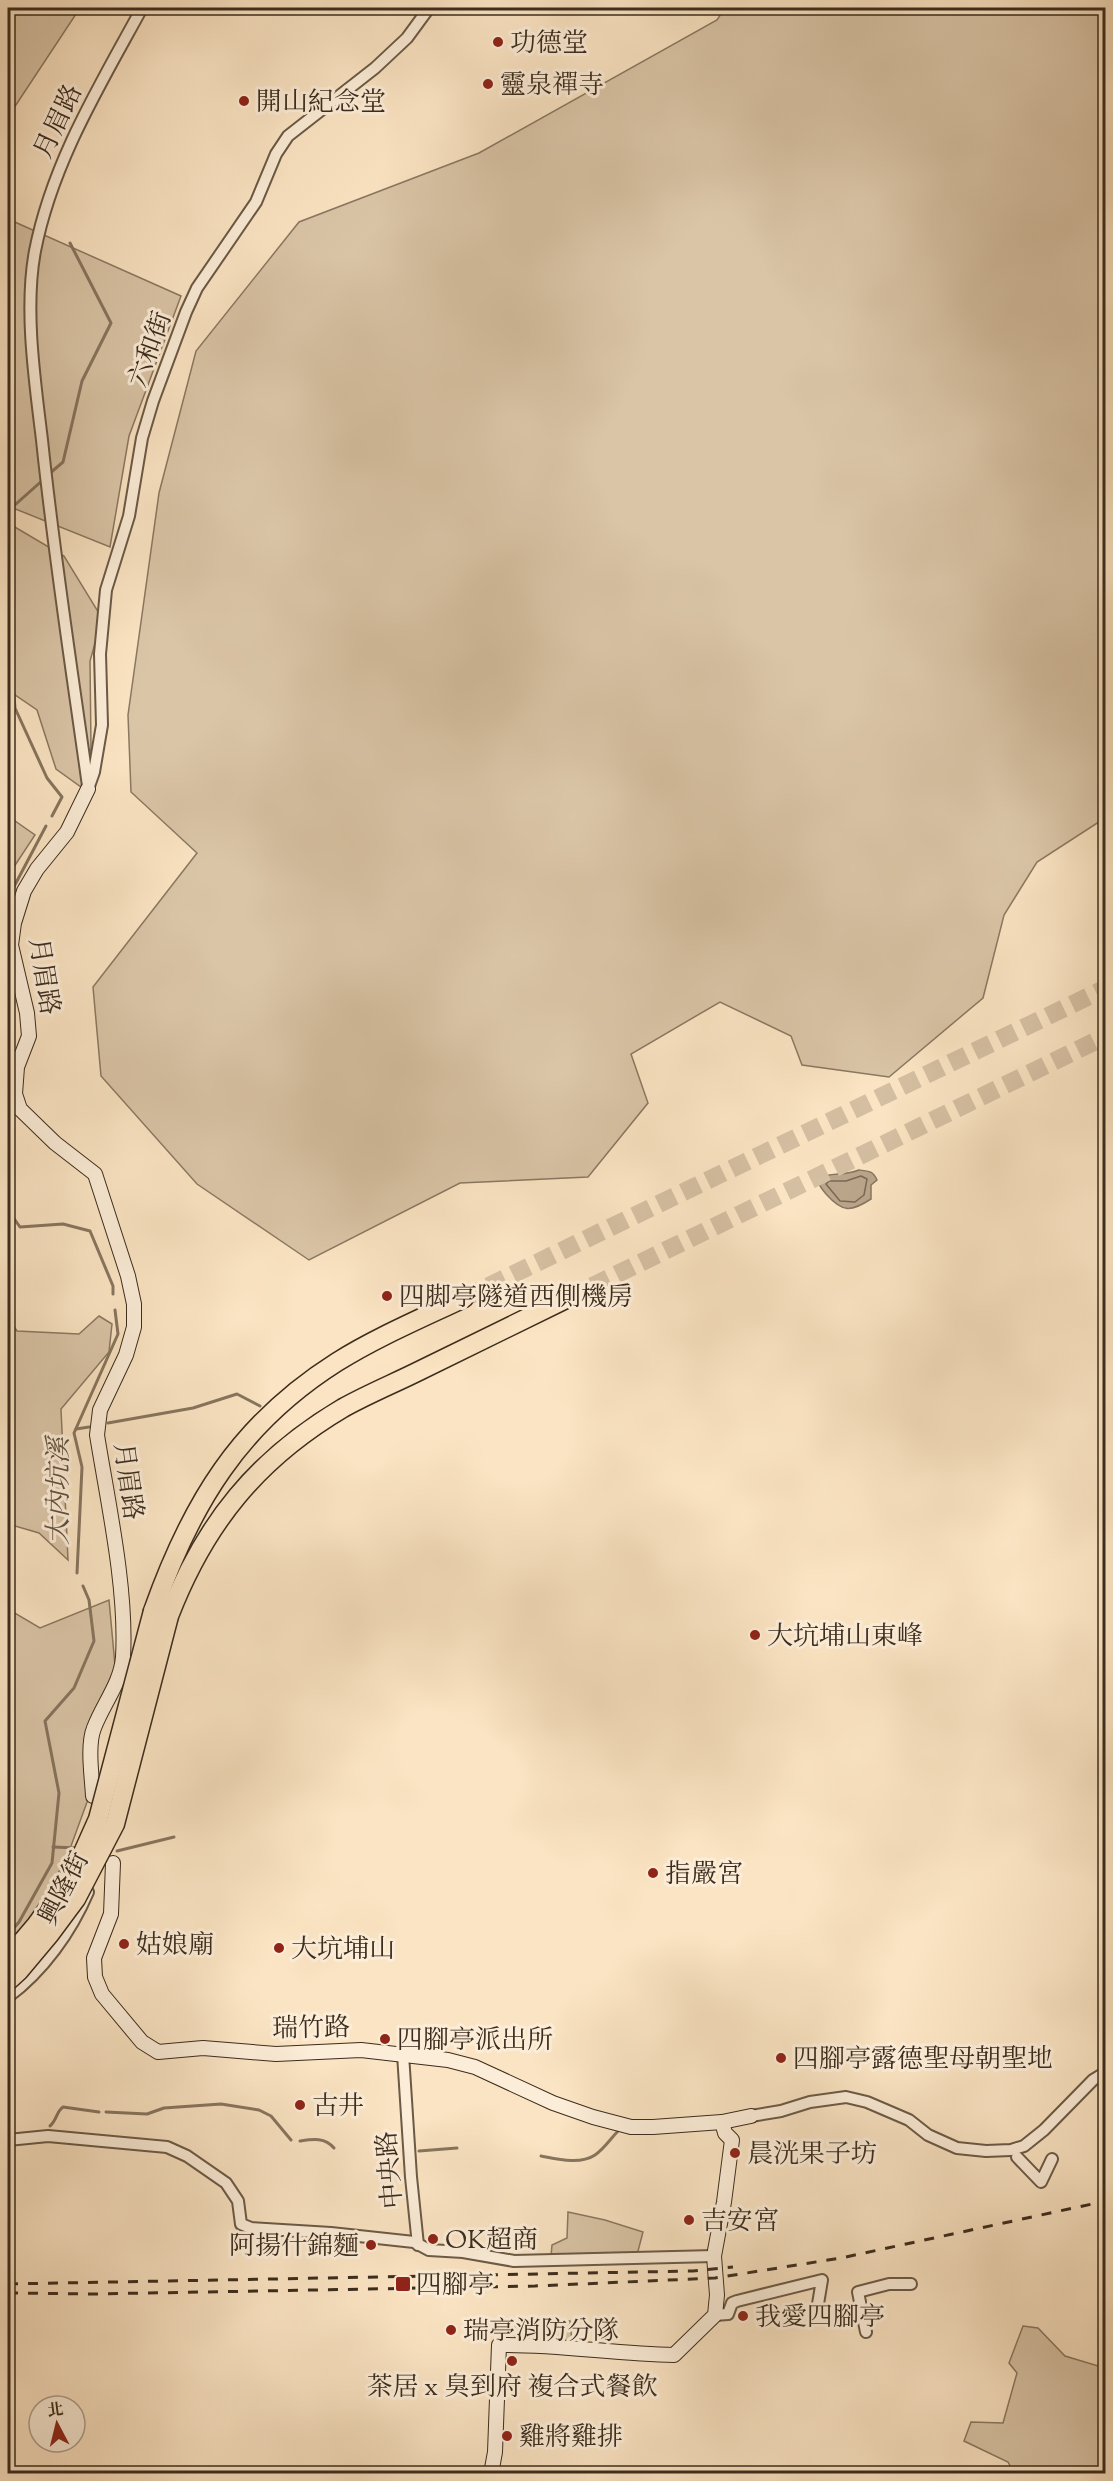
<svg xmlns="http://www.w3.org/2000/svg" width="1113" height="2481" font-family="'Sorts Mill Goudy','Noto Serif TC',serif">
<rect width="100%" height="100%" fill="#fbe4c3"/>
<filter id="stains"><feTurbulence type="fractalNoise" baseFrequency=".00333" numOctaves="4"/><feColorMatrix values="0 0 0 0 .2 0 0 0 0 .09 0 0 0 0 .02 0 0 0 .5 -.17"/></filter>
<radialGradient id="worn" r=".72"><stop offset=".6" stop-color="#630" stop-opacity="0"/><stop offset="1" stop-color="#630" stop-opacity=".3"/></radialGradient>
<g fill="#dac5a7" stroke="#8a7862" stroke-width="1.5">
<path d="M8,8h72l-72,109z"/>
<path d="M725,8h380v810l-68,44 -33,53 -21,83 -94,79 -87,-12 -11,-29 -71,-34 -89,52 17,49 -60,74 -128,6 -151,77 -112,-76 -96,-108 -8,-89 104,-134 -66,-61 -3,-77 31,-222 37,-142 103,-129 180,-69 238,-133z"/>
<path d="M8,219l173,77 -52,140 -19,111 -102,-41z"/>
<path d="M8,523l56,33 38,62 -12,43 1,87 -10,39 -25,-18 -19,-59 -29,-20z"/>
<path d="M8,816l27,19 -27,41z"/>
<path d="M99,1316l13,8 -3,28 -48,57 7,151 -29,-27 -31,-9v-207l9,14 62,3z"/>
<path d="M109,1600l7,76 -28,52 2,66 -23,63 -29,52 -30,39v-339l32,19z"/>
<path d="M568,2212l37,8 38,12 -6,23 -86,1 1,-11 15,-7z"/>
<path d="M515,2321h55l2,20 -57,-3z"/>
<path d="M1023,2326l15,2 27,28 40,12v67l-7,38h-84l-6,-11 -44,-21 7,-19 32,1 14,-50 -8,-10z"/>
</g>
<path fill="#baa58b" stroke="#87755f" stroke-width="1.5" d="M859,1170c10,1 14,1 18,10l-6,5v14c-20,13 -28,14 -45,-5 -4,-5 -8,-9 -8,-16 14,-6 26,-2 41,-8z"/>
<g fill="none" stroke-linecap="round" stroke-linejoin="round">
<path stroke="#7a6854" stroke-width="1.5" d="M861,1176l6,3 -3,16 -9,7 -15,-1 -14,-17 3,-3h17z"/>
<g stroke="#87755f" stroke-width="3">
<path d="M49,474l14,-12 19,-81 29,-58 -41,-80"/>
<path d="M8,511l36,-32"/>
<path d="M8,628l1,17"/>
<path d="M11,662l4,46 32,70 15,19 -10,19"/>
<path d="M8,898l38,-72"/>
<path d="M8,995l5,22 -5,34"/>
<path d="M8,1210l12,17 43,-3 27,7 23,55v8"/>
<path d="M108,1423l85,-15 44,-14 23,12"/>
<path d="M76,1429l13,-2"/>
<path d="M77,1573l5,-106 -8,-34 44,-99 -3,-24"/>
<path d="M53,1847l25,1"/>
<path d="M117,1851l57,-14"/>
<path d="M8,1935l11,-13 33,-59 7,-70 -14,-72 29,-33 20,-47 -5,-41 -6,-14"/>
<path d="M106,2112l41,2 17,-6 57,-4 38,6 12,6 20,24"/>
<path d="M50,2126c7,-6 6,-14 13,-19l36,5"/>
<path d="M300,2141c13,-2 25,-4 34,7"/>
<path d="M419,2151l38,-3"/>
<path d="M541,2156c16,3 39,9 54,-1 9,-6 16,-17 24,-25"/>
</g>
<g stroke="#d5bfa2" stroke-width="18" stroke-dasharray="18 9" stroke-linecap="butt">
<path d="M464,1298l642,-310"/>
<path d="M568,1298l538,-262"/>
</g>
<g stroke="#6b5a46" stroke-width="14">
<g id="street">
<path d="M88,786c-16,-115 -34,-230 -46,-346 -7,-58 -18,-131 -7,-189 17,-88 65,-166 107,-243"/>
<path d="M88,789l6,-17 8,-47 -2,-71 6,-64 23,-74 13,-78 11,-37 33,-89 11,-24 59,-86 20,-48 12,-18 87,-68 32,-30 22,-30"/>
<path d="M8,1997c35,-26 63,-65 80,-105"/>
<path d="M403,2054l8,123 7,68"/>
<path d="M751,2116l30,-5 29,-9 36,-5 21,5 42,18 19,15 29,13 29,3 25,-1 13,-4 20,-16 49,-50 13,-8"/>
<path d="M8,2140l40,-4 119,11 20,9 39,27 12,18 3,23 10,4 80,5 83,9 15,8 34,2 51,9 200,-5"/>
<path d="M1017,2157l24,25 11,-23"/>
<path d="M715,2315l13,-1 4,-11 5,-2 85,-21 -4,24"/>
<path d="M866,2332l-8,-40 31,-8h22"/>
</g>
</g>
<g stroke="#3b2c1d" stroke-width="16">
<g id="secondary">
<path d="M88,789l-21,43 -30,37 -13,22 -10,32 -3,22 16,68 2,23 -12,31 -2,27 5,15 35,34 40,31 33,102 6,28v23l-8,28 -26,55 -3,25c11,68 30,154 26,222 -2,26 -20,47 -29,71 -7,17 -2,49 -1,68"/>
<path d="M113,1863l-2,51 -17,44 1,19 7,17 40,48 16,10 45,-4 73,6 85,-4 87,10 27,7 78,36 40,14 38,10h22l69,-5 29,-6"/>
<path d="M491,2474l4,-22 4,-107c59,-1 116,9 175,10l41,-40 2,-20 -3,-39 10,-54 8,-62 -7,-7 -3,-11"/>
</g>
</g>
<g stroke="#3b2c1d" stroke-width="21">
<g id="highway">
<path d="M153,1611c38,-107 86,-187 184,-249 40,-25 85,-44 127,-64"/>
<path d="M169,1616c36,-93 88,-157 174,-208 25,-14 52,-25 78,-38 49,-24 98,-48 147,-72"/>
</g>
</g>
<use href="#street" stroke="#fcedd8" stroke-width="10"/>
<use href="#secondary" stroke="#fcedd8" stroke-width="14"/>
<use href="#highway" stroke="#fbe4c3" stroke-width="18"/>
<g stroke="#3b2c1d" stroke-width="3" stroke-dasharray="10 10" stroke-linecap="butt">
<path d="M8,2284l685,-13 40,-4"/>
<path d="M8,2293l85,1 442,-8 180,-8 126,-20 265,-57"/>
</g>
<g stroke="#3b2c1d" stroke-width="21" stroke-linecap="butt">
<g id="highway-bridge">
<path d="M8,1958l28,-33 25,-34 20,-34 17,-38 55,-208"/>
<path d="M8,1981l11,-10 31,-37 26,-35 39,-75 54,-208"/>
</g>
</g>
<use href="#highway-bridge" stroke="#fbe4c3" stroke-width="18"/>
</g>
<g fill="#8f2418" stroke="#fcedd8" stroke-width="2">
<circle cx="498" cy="42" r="6"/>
<circle cx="488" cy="84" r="6"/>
<circle cx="244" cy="101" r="6"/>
<circle cx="387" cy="1296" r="6"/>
<circle cx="755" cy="1635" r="6"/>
<circle cx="653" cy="1873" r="6"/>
<circle cx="124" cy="1944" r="6"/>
<circle cx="279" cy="1948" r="6"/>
<circle cx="385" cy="2039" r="6"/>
<circle cx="781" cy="2058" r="6"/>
<circle cx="300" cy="2105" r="6"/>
<circle cx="735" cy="2153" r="6"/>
<circle cx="689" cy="2220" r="6"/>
<circle cx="433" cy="2239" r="6"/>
<circle cx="371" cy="2245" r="6"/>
<rect x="395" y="2276" width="16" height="16" rx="3"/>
<circle cx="743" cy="2316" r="6"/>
<circle cx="451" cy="2330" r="6"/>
<circle cx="512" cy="2361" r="6"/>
<circle cx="507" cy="2436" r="6"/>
</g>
<g text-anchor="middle" stroke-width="6" stroke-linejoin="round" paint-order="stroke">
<g font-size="26" fill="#3b2c1d" stroke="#fcedd8" text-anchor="start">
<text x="510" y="51">功德堂</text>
<text x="500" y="93">靈泉禪寺</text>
<text x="256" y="110">開山紀念堂</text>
<text x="399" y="1305">四脚亭隧道西側機房</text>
<text x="767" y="1644">大坑埔山東峰</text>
<text x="665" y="1882">指嚴宮</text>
<text x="136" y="1953">姑娘廟</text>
<text x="291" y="1957">大坑埔山</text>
<text x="397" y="2048">四腳亭派出所</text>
<text x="793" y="2067">四腳亭露德聖母朝聖地</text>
<text x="312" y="2114">古井</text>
<text x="747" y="2162">晨洸果子坊</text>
<text x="701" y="2229">吉安宮</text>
<text x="445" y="2248">OK超商</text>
<text x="359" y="2254" text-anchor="end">阿揚什錦麵</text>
<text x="416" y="2293">四腳亭</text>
<text x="755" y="2325">我愛四腳亭</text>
<text x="463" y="2339">瑞亭消防分隊</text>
<text x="512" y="2395" text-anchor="middle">茶居 x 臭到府 複合式餐飲</text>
<text x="519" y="2445">雞將雞排</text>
</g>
<g font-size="26" fill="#3b2c1d" stroke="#fcedd8">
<text transform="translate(57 121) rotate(-65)" y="9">月眉路</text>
<text transform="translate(149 349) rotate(-70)" y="9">六和街</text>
<text transform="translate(45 976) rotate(81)" y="9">月眉路</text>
<text transform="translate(129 1481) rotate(82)" y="9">月眉路</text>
<text transform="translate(63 1888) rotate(-63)" y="9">興隆街</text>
<text transform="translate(311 2027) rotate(-1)" y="9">瑞竹路</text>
<text transform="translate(389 2170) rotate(-95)" y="9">中央路</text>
</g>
<g font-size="27" font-style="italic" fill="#61503e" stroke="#fcedd8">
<text transform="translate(58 1491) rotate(-90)" y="9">大內坑溪</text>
</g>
</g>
<rect width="1113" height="2481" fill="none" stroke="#fbe4c3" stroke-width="30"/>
<rect x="9" y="9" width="1095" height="2463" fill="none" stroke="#3b2c1d" stroke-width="3"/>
<rect x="15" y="15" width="1083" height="2451" fill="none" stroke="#3b2c1d" stroke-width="1.5"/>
<g transform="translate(57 2424) rotate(353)"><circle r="28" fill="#fcedd8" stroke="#afa08d" stroke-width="1.5"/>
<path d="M0-4.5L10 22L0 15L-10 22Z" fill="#8f2418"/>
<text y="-9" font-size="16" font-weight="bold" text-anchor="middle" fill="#3b2c1d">北</text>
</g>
<rect width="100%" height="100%" filter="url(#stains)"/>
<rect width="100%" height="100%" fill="url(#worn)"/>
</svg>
